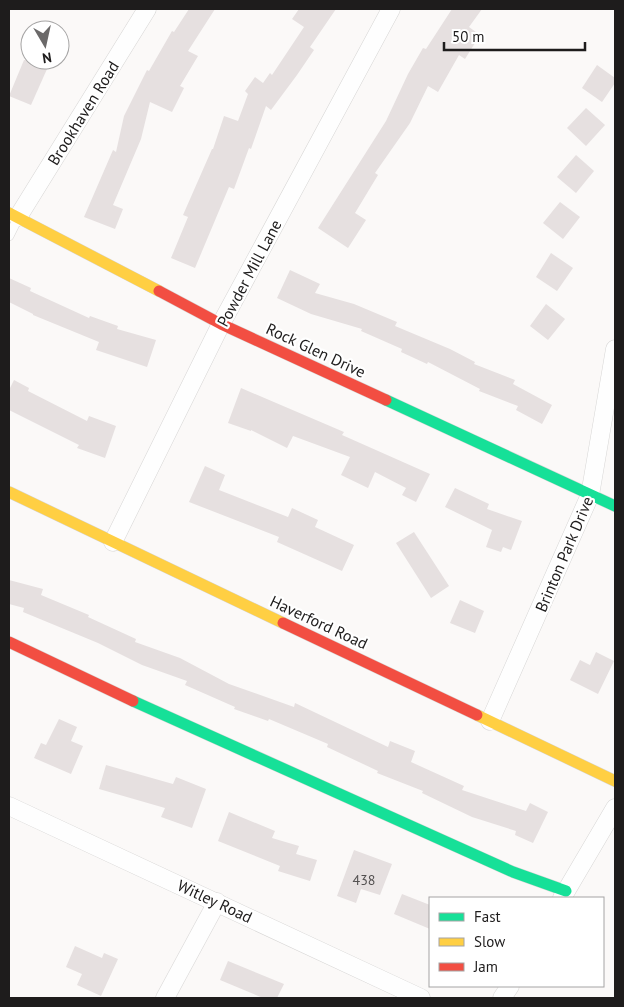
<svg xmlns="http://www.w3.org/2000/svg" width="624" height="1007" font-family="'PT Sans',sans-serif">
<rect width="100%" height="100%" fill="#fbf9f8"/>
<g fill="#e6e0e0">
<path d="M189,9h26l-27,42 10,5 -18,30 4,2 -12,24 -22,-10 -9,37 -28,66 10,4 -8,20 -31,-12 29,-67 3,2 8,-36 23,-46 2,1 23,-40 2,1z"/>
<path d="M299,9h37l-26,38 4,3 -17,25 -26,35 -5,-4 -15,43 -2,-1 -15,41 -5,-2 -34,81 -24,-10 17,-41 -5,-2 29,-66h1l11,-33 14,5 10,-27 -3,-3 10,-14 8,6 7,-10 2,2 32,-48 -12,-8z"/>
<path d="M452,9h30l-13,18 11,8 -15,24 -6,-4 -21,37 -10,-6 -18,37 -35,50 3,2 -23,38 11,7 -18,28 -30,-20 68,-107 22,-47 15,-26 3,1z"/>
<path d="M24,60h27l-20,45 -22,-9z"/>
<path d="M597,65l18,13v5l-13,19 -20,-14z"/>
<path d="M586,108l19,17 -19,21 -19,-18z"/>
<path d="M576,155l18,16 -18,22 -19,-16z"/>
<path d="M560,202l20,15 -17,22 -20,-16z"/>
<path d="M551,253l22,15 -16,23 -21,-14z"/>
<path d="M290,270l30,14 -5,9 39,11 43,18 -2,4 55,23 25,13 -1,2 41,16 -2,4 39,21 -10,19 -26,-14 2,-4 -39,-15 1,-2 -52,-27 -1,2 -26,-12 1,-3 -41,-18 1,-2 -51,-15 -34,-16z"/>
<path d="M9,278l22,10 -1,3 59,27 1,-2 28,10 -1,3 39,11 -9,27 -51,-17 3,-8 -66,-27v-1l-24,-12z"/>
<path d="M546,304l19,15 -17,21 -18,-14z"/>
<path d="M14,380l15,8 -1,3 59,30 2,-5 27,10 -11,32 -28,-10 2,-3 -70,-35v-20z"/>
<path d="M241,388l103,44 -2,3 88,39 -14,28 -14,-7 4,-7 -31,-16 -7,16 -27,-13 9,-18 -57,-21 -6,12 -36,-18v1l-23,-8z"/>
<path d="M205,466l20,9 -6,15 69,27 4,-9 26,12 -3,7 39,18 -12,26 -65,-29 2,-5 -90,-35z"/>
<path d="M455,488l34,16 -2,5 35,12 -11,29 -8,-3 -2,5 -15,-5 6,-17 -47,-23z"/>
<path d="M414,532l35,54 -18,12 -35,-55z"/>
<path d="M9,580l34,9 -2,6 48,20 -1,2 48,22 -1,3 45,16 49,26 65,23 1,-4 93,44 2,-6 25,10 -4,11 53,24 -2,4 64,21 4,-8 18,9 -15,31 -18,-8 1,-4 -44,-14 -50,-24 1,-2 -46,-18 1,-2 -51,-24 1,-3 -59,-25 -1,2 -34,-12 1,-2 -50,-22 2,-4 -45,-16 -44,-22 -75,-31 1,-4 -15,-4z"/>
<path d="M460,600l24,11 -9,22 -25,-10z"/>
<path d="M596,652l18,9 -16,33 -28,-14 10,-20 10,5z"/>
<path d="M59,719l18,8 -6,14 12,5 -12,28 -37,-16 7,-15 5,2z"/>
<path d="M106,765l67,19 3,-7 30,12 -14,39 -31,-11 4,-9 -66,-19z"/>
<path d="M229,812l46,19 -3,7 27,8 -3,8 21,6 -7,21 -32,-10 2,-5 -62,-25z"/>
<path d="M354,850l38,14 -12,31 -19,-6 -5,14 -19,-7z"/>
<path d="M402,894l28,11v24l-36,-15z"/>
<path d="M75,946l27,12 2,-5 14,6 -17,37 -24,-11 5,-11 -16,-7z"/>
<path d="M228,961l56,23 -7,14h-14l-43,-18z"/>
</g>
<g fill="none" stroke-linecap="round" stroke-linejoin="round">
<g stroke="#d7d6d5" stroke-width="10">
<path id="lane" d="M9,236l9,-18"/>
</g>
<g stroke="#d7d6d5" stroke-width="19">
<g id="street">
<path d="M18,217l129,-208"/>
<path d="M113,542l108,-218 170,-315"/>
<path d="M490,721l100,-226 25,-146"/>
<path d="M9,806l412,192"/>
<path d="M562,898l53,-90"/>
<path d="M165,998l52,-96"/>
<path d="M502,998l8,-12"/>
</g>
</g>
<g stroke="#d7d6d5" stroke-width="12">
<g id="fast">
<path d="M386,400l229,106"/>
<path d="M133,701l380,171 53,19"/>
</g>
</g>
<g stroke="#d7d6d5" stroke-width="12">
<g id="slow">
<path d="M9,213l150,78"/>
<path d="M9,492l274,131"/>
<path d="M477,715l138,66"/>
</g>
</g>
<g stroke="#d7d6d5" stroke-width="12">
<g id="jam">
<path d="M159,291l62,33 165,76"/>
<path d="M283,623l194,92"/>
<path d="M9,642l124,59"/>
</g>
</g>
<use href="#lane" stroke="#fefefe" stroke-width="9"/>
<use href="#street" stroke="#fefefe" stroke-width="18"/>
<use href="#fast" stroke="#16e098" stroke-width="11"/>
<use href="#slow" stroke="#ffcf43" stroke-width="11"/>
<use href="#jam" stroke="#f24e42" stroke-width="11"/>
</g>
<g text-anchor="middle" stroke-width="4.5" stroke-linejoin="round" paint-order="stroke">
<g font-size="14" fill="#535050">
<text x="364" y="885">438</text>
</g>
<g font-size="16" fill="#1e1c1c" stroke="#fff">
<text transform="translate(83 113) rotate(-58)" y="6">Brookhaven Road</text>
<text transform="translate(249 273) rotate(-62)" y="6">Powder Mill Lane</text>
<text transform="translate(316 350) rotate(25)" y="6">Rock Glen Drive</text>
<text transform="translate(564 554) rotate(-67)" y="6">Brinton Park Drive</text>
<text transform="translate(319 622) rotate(25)" y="6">Haverford Road</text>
<text transform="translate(215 901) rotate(25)" y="6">Witley Road</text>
</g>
</g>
<rect width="624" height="1007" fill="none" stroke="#1e1c1c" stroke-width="20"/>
<rect x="429" y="897" width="175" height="90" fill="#ffffff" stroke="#a5a4a4"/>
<rect x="439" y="913" width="25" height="8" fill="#16e098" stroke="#a5a4a4"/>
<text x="474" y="922" font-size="15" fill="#1e1c1c">Fast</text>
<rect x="439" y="938" width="25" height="8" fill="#ffcf43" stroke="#a5a4a4"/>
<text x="474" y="947" font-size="15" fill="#1e1c1c">Slow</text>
<rect x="439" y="963" width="25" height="8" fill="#f24e42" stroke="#a5a4a4"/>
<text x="474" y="972" font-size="15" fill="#1e1c1c">Jam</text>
<g transform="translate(45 45) rotate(171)"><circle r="24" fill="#ffffff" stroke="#a5a4a4"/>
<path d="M0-4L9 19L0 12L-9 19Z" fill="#6b6969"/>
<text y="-8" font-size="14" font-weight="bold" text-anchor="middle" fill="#1e1c1c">N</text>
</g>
<path d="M444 42v8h141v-8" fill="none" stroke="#1e1c1c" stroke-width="2.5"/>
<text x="452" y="42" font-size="15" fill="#1e1c1c" stroke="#ffffff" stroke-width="4" paint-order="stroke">50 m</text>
</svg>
